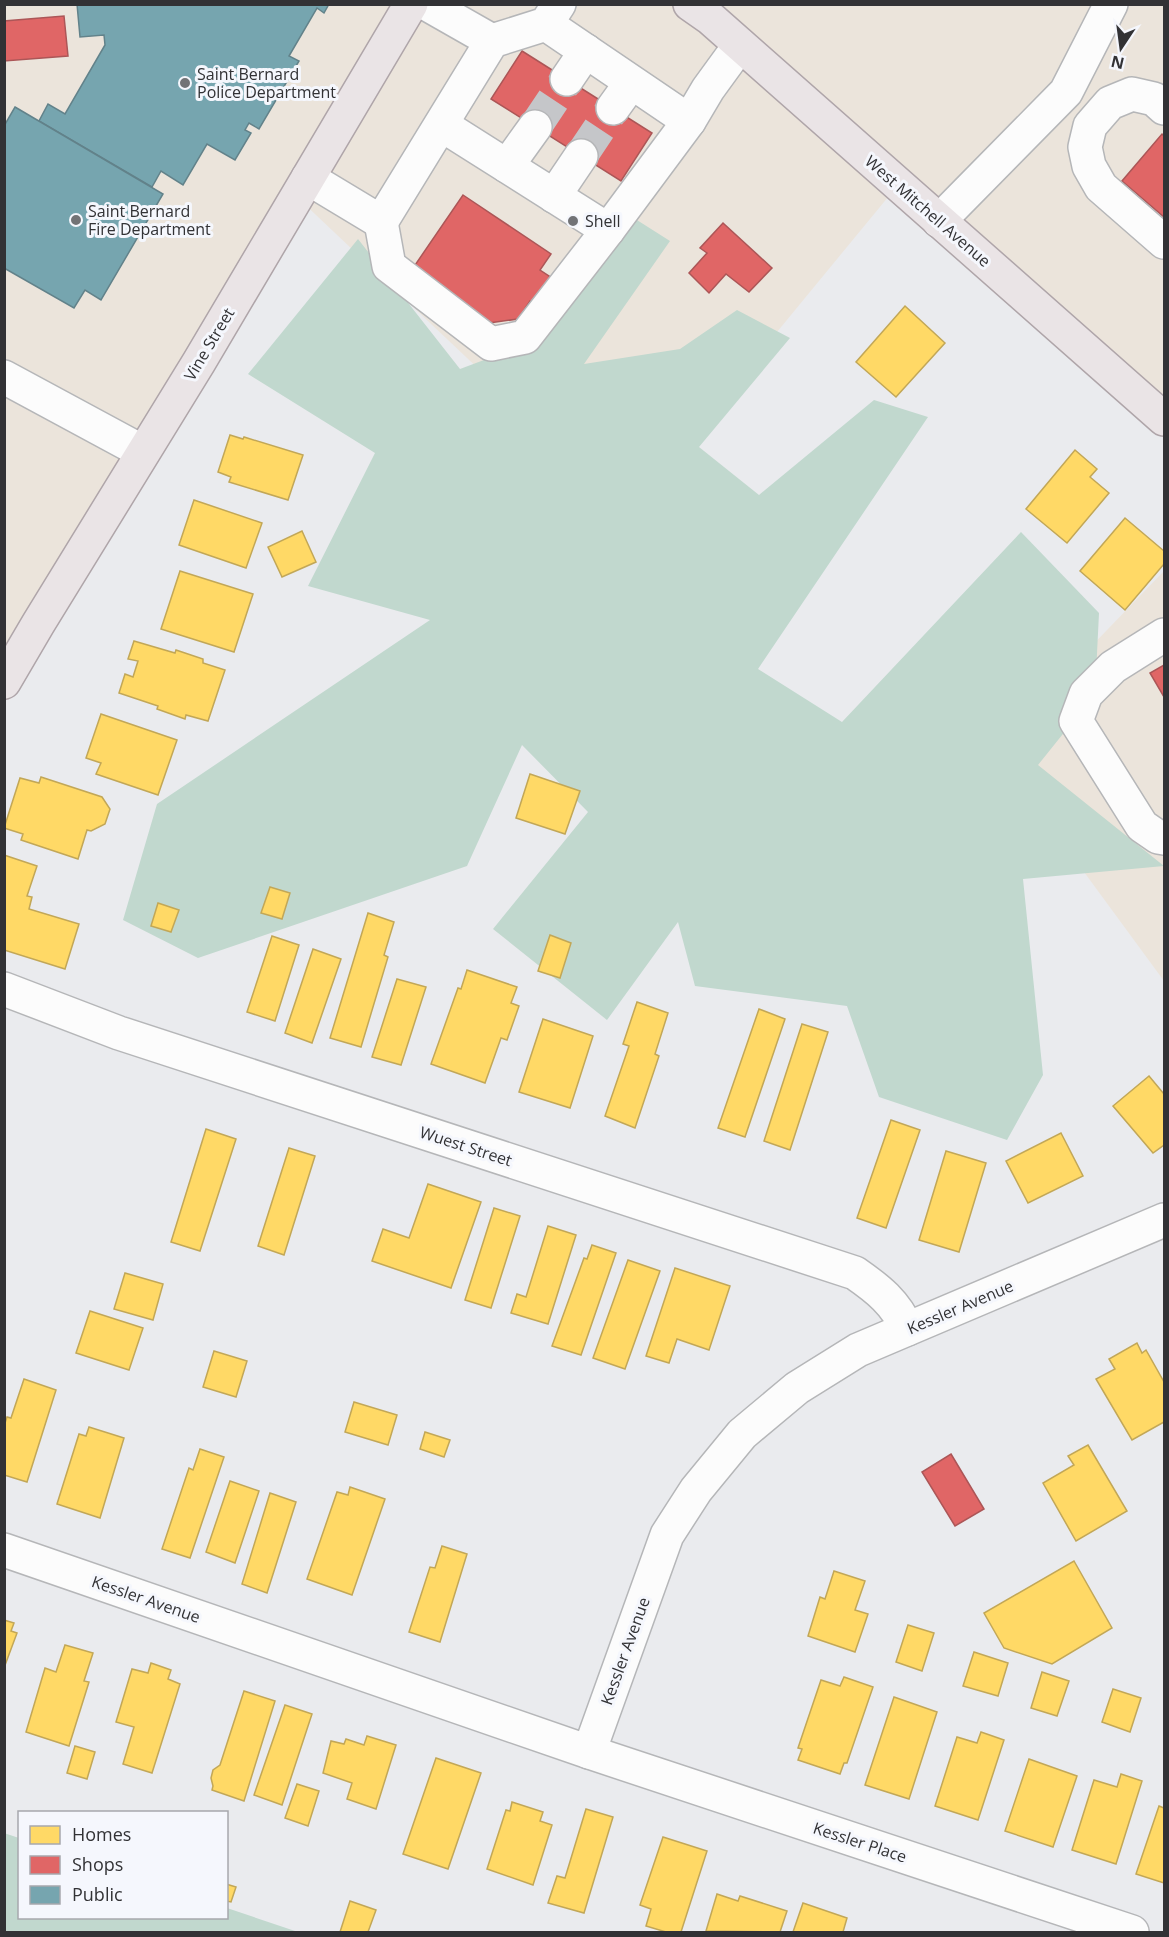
<svg xmlns="http://www.w3.org/2000/svg" width="1169" height="1937" font-family="'Open Sans',sans-serif">
<rect width="100%" height="100%" fill="#eaebee"/>
<g fill="#ebe4db">
<path d="M5,5h1159v414l-266,-234 -196,238 -217,-48 -188,-178 -292,486z"/>
<path d="M1164,571v410l-171,-233z"/>
</g>
<g fill="#c1d8ce">
<path d="M629,215l41,26 -86,123 96,-15 57,-39 53,28 -91,109 60,48 115,-95 54,17 -170,252 84,53 179,-190 78,81 -4,81 -57,71 126,101 -141,13 20,196 -36,65 -128,-43 -32,-91 -152,-20 -17,-64 -71,98 -114,-91 95,-117 -66,-67 -55,121 -269,92 -75,-38 34,-116 273,-184 -122,-34 67,-133 -127,-79 110,-135 102,130 40,-15z"/>
<path d="M4,1833l15,5 1,80h206l1,-10 71,24h-293z"/>
</g>
<g fill="#ffd966" stroke="#c2a757" stroke-width="1.5">
<path d="M905,306l40,37 -49,54 -40,-35z"/>
<path d="M230,435l13,4 1,-2 59,18 -15,45 -59,-18 2,-5 -13,-5z"/>
<path d="M1075,450l22,19 -7,8 19,16 -42,50 -41,-34z"/>
<path d="M194,500l68,23 -16,45 -67,-23z"/>
<path d="M1125,518l39,33v13l-39,46 -45,-39z"/>
<path d="M302,531l14,31 -34,15 -14,-30z"/>
<path d="M180,571l73,23 -19,58 -73,-23z"/>
<path d="M134,641l41,12 1,-3 27,9v4l22,7 -17,51 -22,-6 -1,4 -28,-10 1,-3 -39,-13 6,-19 8,3 5,-16 -10,-2z"/>
<path d="M101,714l76,26 -19,55 -62,-21 5,-11 -15,-5z"/>
<path d="M530,774l50,17 -15,43 -49,-16z"/>
<path d="M41,777l61,20 8,12 -5,15 -14,7 -4,-1 -9,29 -57,-19 2,-6 -19,-6 16,-50 19,5z"/>
<path d="M4,855l33,11 -10,30 5,1 -3,12 50,15 -14,45 -61,-19z"/>
<path d="M270,887l20,6 -8,26 -21,-6z"/>
<path d="M158,903l21,7 -8,22 -20,-6z"/>
<path d="M368,913l26,9 -10,33 4,2 -27,90 -31,-9z"/>
<path d="M550,935l21,8 -11,35 -22,-7z"/>
<path d="M272,936l27,9 -24,76 -28,-9z"/>
<path d="M313,949l28,10 -29,84 -27,-10z"/>
<path d="M467,970l50,17 -6,16 8,3 -12,34 -6,-2 -16,45 -54,-19 27,-76 3,1z"/>
<path d="M397,979l29,8 -25,78 -29,-8z"/>
<path d="M637,1002l31,11 -13,41 4,2 -24,72 -30,-12 24,-70 -6,-2z"/>
<path d="M759,1009l26,10 -40,118 -27,-9z"/>
<path d="M543,1019l50,17 -23,72 -51,-16z"/>
<path d="M802,1024l26,8 -38,118 -26,-9z"/>
<path d="M1149,1076l15,18v51l-11,8 -40,-47z"/>
<path d="M891,1120l29,10 -34,98 -29,-10z"/>
<path d="M206,1129l30,10 -36,112 -29,-9z"/>
<path d="M1061,1133l22,43 -55,27 -22,-42z"/>
<path d="M289,1148l26,8 -31,99 -26,-9z"/>
<path d="M946,1151l40,12 -27,89 -40,-12z"/>
<path d="M428,1184l53,18 -30,86 -79,-27 11,-32 26,9z"/>
<path d="M494,1208l26,8 -29,92 -26,-8z"/>
<path d="M548,1226l28,9 -28,89 -37,-11 6,-19 9,3z"/>
<path d="M592,1245l24,8 -35,102 -29,-9 32,-88 3,1z"/>
<path d="M628,1260l32,11 -35,98 -32,-11z"/>
<path d="M675,1268l55,18 -21,64 -32,-11 -8,24 -23,-7z"/>
<path d="M125,1273l38,11 -10,36 -39,-11z"/>
<path d="M90,1311l53,17 -14,42 -53,-17z"/>
<path d="M1137,1343l5,10 4,-3 18,32v40l-32,18 -36,-61 19,-10 -6,-10z"/>
<path d="M214,1351l33,10 -11,36 -33,-10z"/>
<path d="M24,1379l32,11 -29,92 -23,-7v-49l3,-9 4,1z"/>
<path d="M354,1402l43,13 -9,30 -43,-13z"/>
<path d="M89,1427l35,11 -24,80 -43,-14 22,-70 7,2z"/>
<path d="M425,1432l25,8 -6,17 -24,-8z"/>
<path d="M1088,1445l39,66 -51,30 -33,-58 31,-18 -6,-9z"/>
<path d="M200,1449l24,8 -34,101 -28,-9 27,-81 4,2z"/>
<path d="M230,1481l29,10 -24,72 -29,-11z"/>
<path d="M350,1487l35,12 -33,96 -45,-16 30,-87 11,3z"/>
<path d="M270,1493l26,9 -29,91 -25,-9z"/>
<path d="M442,1546l25,8 -27,88 -31,-10 21,-65 5,1z"/>
<path d="M1074,1561l38,67 -60,36 -48,-16 -20,-35z"/>
<path d="M834,1571l31,10 -10,29 13,4 -13,38 -47,-16 12,-39 5,2z"/>
<path d="M4,1620l10,3 -3,8 6,2 -13,35z"/>
<path d="M908,1625l26,8 -12,38 -26,-9z"/>
<path d="M65,1645l28,8 -9,28 5,1 -20,64 -43,-14 19,-64 11,4z"/>
<path d="M974,1652l34,11 -10,33 -35,-10z"/>
<path d="M151,1663l20,7 -3,9 12,5 -28,89 -29,-9 11,-37 -18,-5 16,-53 16,4z"/>
<path d="M1042,1672l27,9 -12,35 -26,-8z"/>
<path d="M844,1677l29,10 -26,76h-3l-4,11 -42,-14 4,-11 -4,-1 23,-68 19,6z"/>
<path d="M1113,1689l28,9 -11,34 -28,-10z"/>
<path d="M244,1691l31,10 -31,100 -32,-11 1,-4 -2,-8 2,-8 7,-5z"/>
<path d="M894,1697l43,15 -28,87 -44,-14z"/>
<path d="M285,1705l27,9 -30,91 -28,-10z"/>
<path d="M981,1732l23,8 -26,80 -43,-14 22,-69 20,6z"/>
<path d="M367,1736l29,9 -20,64 -29,-10 5,-16 -29,-10 8,-32 13,3 2,-5 18,6z"/>
<path d="M75,1746l20,6 -8,27 -20,-6z"/>
<path d="M436,1758l45,15 -33,96 -45,-15z"/>
<path d="M1029,1759l48,17 -24,71 -48,-16z"/>
<path d="M1121,1774l21,7 -26,83 -44,-14 22,-70 23,7z"/>
<path d="M297,1784l22,7 -11,35 -23,-8z"/>
<path d="M512,1802l31,10 -3,9 12,4 -19,60 -46,-16 19,-59 4,1z"/>
<path d="M1159,1806l5,2v75l-28,-9z"/>
<path d="M586,1809l27,8 -29,96 -36,-10 9,-27 8,2z"/>
<path d="M663,1837l44,14 -26,81h-15l-20,-6 5,-17 -11,-4z"/>
<path d="M226,1884l10,3 -5,15 -5,-1z"/>
<path d="M717,1894l21,7 2,-5 47,15 -7,21 -74,-1z"/>
<path d="M350,1901l26,9 -8,22h-28z"/>
<path d="M803,1903l44,15 -4,14h-50z"/>
</g>
<g fill="#e06666" stroke="#ac5657" stroke-width="1.5">
<path d="M64,16l4,40 -64,5v-40z"/>
<path d="M522,51l130,82 -31,48 -130,-82z"/>
<path d="M1162,134l2,2v81l-42,-36z"/>
<path d="M463,195l88,59 -11,16 15,10 -18,26 -7,-5 -12,18 -29,4 -78,-52z"/>
<path d="M723,223l49,45 -23,24 -23,-18 -17,19 -20,-20 18,-20 -7,-5z"/>
<path d="M1164,665v32l-14,-24z"/>
<path d="M951,1454l33,55 -29,17 -33,-54z"/>
</g>
<g fill="#76a5af" stroke="#62828a" stroke-width="1.5">
<path d="M77,4h252l-5,9 -7,-5 -28,48 10,5 -40,68 -10,-6 -4,7 6,3 -16,27 -28,-16 -24,41 -22,-14 -9,16 -113,-66 9,-17 17,10 40,-69 -1,-10 -24,2z"/>
<path d="M15,107l148,87 -62,106 -16,-10 -11,18 -70,-40v-142z"/>
</g>
<g fill="none" stroke-linecap="round" stroke-linejoin="round">
<g stroke="#c5c6c9" stroke-width="33" stroke-dasharray="33 16" stroke-linecap="butt">
<path d="M535,127l32,-48"/>
<path d="M581,156l32,-48"/>
</g>
<g stroke="#b5b6b8" stroke-width="36">
<g id="minor">
<path d="M427,4l65,37"/>
<path d="M546,24l143,97"/>
<path d="M567,79l19,-28"/>
<path d="M613,108l18,-25"/>
<path d="M1164,108l-10,-9 -22,-5 -22,9 -20,23 -5,21 4,19 12,21 63,55"/>
<path d="M442,125l166,105 81,-109 19,-32 32,-44"/>
<path d="M507,166l28,-39"/>
<path d="M308,178l73,44 111,-181 54,-17 13,-20"/>
<path d="M554,196l27,-40"/>
<path d="M939,221l127,-129 45,-88"/>
<path d="M381,222l8,44 102,78 34,-7 83,-107"/>
<path d="M4,377l139,75"/>
<path d="M1164,635l-51,32 -27,27 -10,27 66,105 16,11 6,1"/>
<path d="M4,989l115,44 736,240c23,16 41,30 52,56"/>
<path d="M4,1550l585,202 543,180"/>
<path d="M589,1752l78,-217 29,-45 46,-56 55,-46 61,-38 306,-130"/>
</g>
</g>
<g stroke="#afa5a9" stroke-width="36">
<g id="major">
<path d="M690,4l20,14 454,401"/>
<path d="M4,682l34,-58 161,-262 212,-358"/>
</g>
</g>
<use href="#minor" stroke="#fcfcfc" stroke-width="33"/>
<use href="#major" stroke="#eae4e6" stroke-width="33"/>
</g>
<g fill="#727376" stroke="#f5f7fd" stroke-width="2">
<circle cx="185" cy="83" r="6"/>
<circle cx="76" cy="220" r="6"/>
<circle cx="573" cy="221" r="6"/>
</g>
<g text-anchor="middle" stroke-width="6" stroke-linejoin="round" paint-order="stroke">
<g font-size="16" fill="#323235" stroke="#f5f7fd" text-anchor="start">
<text x="197" y="80">Saint Bernard<tspan x="197" dy="18">Police Department</tspan></text>
<text x="88" y="217">Saint Bernard<tspan x="88" dy="18">Fire Department</tspan></text>
<text x="585" y="227">Shell</text>
</g>
<g font-size="16" fill="#323235" stroke="#f5f7fd">
<text transform="translate(928 211) rotate(41)" y="6">West Mitchell Avenue</text>
<text transform="translate(209 344) rotate(-59)" y="6">Vine Street</text>
<text transform="translate(466 1146) rotate(18)" y="6">Wuest Street</text>
<text transform="translate(960 1307) rotate(-23)" y="6">Kessler Avenue</text>
<text transform="translate(146 1599) rotate(19)" y="6">Kessler Avenue</text>
<text transform="translate(625 1651) rotate(-70)" y="6">Kessler Avenue</text>
<text transform="translate(860 1842) rotate(18)" y="6">Kessler Place</text>
</g>
</g>
<rect width="1169" height="1937" fill="none" stroke="#323235" stroke-width="12"/>
<rect x="18" y="1811" width="210" height="108" fill="#f5f7fd" stroke="#a7a8ad" stroke-width="1.5"/>
<rect x="30" y="1826" width="30" height="18" fill="#ffd966" stroke="#a7a8ad" stroke-width="1.5"/>
<text x="72" y="1841" font-size="18" fill="#323235">Homes</text>
<rect x="30" y="1856" width="30" height="18" fill="#e06666" stroke="#a7a8ad" stroke-width="1.5"/>
<text x="72" y="1871" font-size="18" fill="#323235">Shops</text>
<rect x="30" y="1886" width="30" height="18" fill="#76a5af" stroke="#a7a8ad" stroke-width="1.5"/>
<text x="72" y="1901" font-size="18" fill="#323235">Public</text>
<g transform="translate(1121 48) rotate(193)" stroke="#f5f7fd" stroke-width="4.5" paint-order="stroke">
<path d="M0-4.5L10 22L0 15L-10 22Z" fill="#323235"/>
<text y="-9" font-size="16" font-weight="bold" text-anchor="middle" fill="#323235">N</text>
</g>
</svg>
